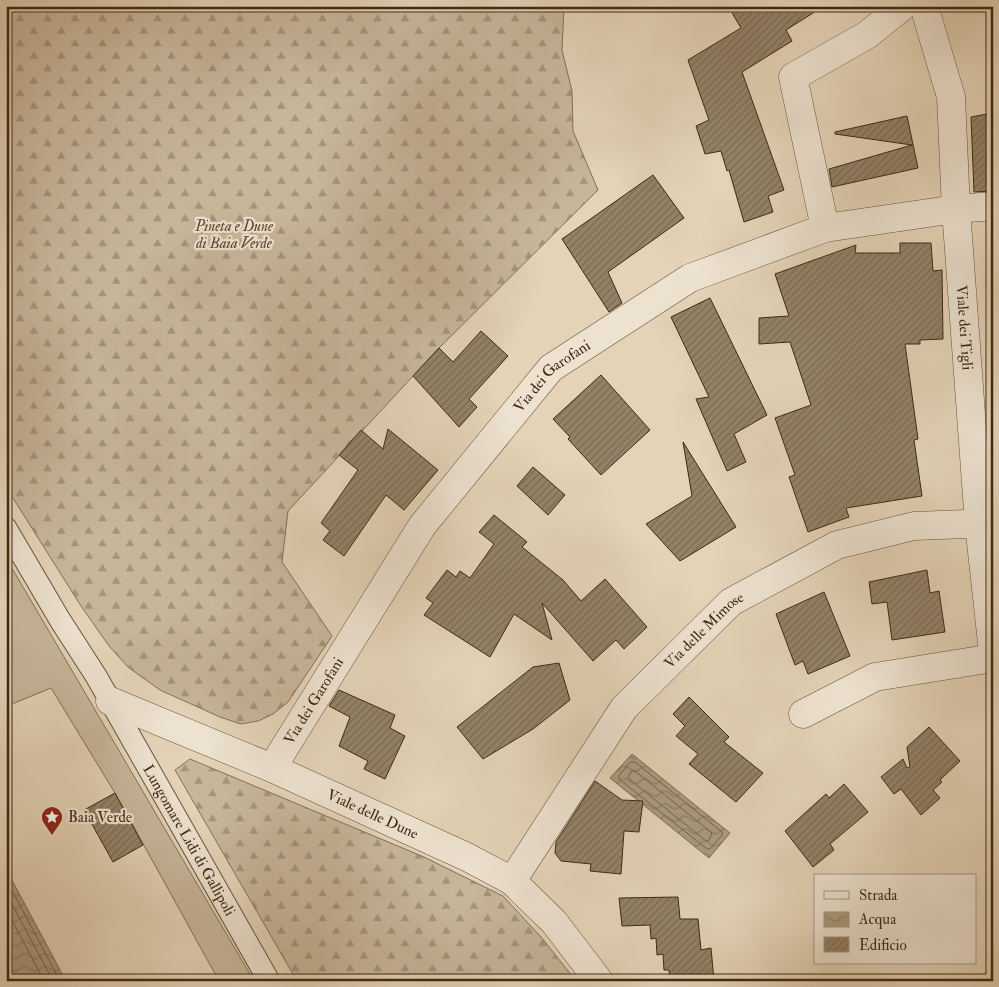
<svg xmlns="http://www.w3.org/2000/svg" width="999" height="987" font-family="'IM FELL Double Pica',serif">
<defs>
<pattern id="forest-firs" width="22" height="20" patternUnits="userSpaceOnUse" patternTransform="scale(1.25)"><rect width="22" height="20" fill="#c8b69b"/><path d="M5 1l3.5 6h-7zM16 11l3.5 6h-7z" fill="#a4947d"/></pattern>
<pattern id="water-waves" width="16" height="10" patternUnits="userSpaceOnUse" patternTransform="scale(1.25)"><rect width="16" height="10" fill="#ab9a7f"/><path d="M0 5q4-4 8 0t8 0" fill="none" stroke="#8c7e67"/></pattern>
<pattern id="building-hatch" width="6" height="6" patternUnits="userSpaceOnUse" patternTransform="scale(1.25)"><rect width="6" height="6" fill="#948268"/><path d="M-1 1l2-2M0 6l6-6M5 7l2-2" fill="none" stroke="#7a6b54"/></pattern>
</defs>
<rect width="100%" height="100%" fill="#e4d3b7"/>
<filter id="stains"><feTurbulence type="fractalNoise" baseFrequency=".004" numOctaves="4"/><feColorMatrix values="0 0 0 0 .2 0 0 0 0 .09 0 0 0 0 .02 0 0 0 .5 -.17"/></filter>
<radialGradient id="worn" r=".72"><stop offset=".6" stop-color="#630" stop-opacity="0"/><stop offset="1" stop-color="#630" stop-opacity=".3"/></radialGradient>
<path fill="#c8b69b" stroke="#827056" d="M6,558l248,423h-35l-104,-188 -64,-105 -44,18z"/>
<g fill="url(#forest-firs)" stroke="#827056">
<path d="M6,6h558l-2,44 10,41 1,40 25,59 -159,158 -151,163 -6,51 50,74 -44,66 -15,12 -15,7 -17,3 -21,-7 -60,-27 -32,-23 -19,-21 -28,-40 -75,-119z"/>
<path d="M190,759l234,98 79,39 38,41 35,44h-279l-122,-211z"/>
</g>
<g fill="url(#water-waves)" stroke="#7f6d53">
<path d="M632,754l98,79 -21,25 -99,-80z"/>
<path d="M6,869l60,112h-60z"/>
</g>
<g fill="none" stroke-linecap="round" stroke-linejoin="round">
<g stroke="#746248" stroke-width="1">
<path d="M631,762h4l87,70v3l-12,14h-3l-88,-70v-3z"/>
<path d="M632,771h3l77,62 -3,7 -3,1 -78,-63z"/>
<path d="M6,879l54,102"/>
<path d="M6,893l47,88"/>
<path d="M6,909l38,72"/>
</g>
</g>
<g fill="url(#building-hatch)" stroke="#3d2a12">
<path d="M728,6h96l-38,24 6,11 -50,31 42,118 -16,6 5,16 -29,10 -15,-52 -2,1 -6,-20 -16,3 -9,-28 13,-6 -21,-60 53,-32z"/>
<path d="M993,113v78l-19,1 -3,-75z"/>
<path d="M907,116l11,52 -86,19 -3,-18 83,-24 -77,-11v-2z"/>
<path d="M653,175l31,43 -76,54 14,31 -13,9 -47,-73z"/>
<path d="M900,243h31l2,28 9,-1 1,69 -23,1v4h-15l13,95 -4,1 8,56 -76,12 3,9 -41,15 -19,-55 6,-2 -20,-57 36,-13 -21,-63 -31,2v-26l30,-2 -14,-42 81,-29 -1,8h45z"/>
<path d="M710,298l57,117 -33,19 12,28 -19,9 -31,-72 13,-2 -38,-80z"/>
<path d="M481,331l27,25 -39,43 8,8 -18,20 -46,-51 26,-28 14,14z"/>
<path d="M601,375l49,55 -49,45 -33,-36 2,-2 -17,-18z"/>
<path d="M388,429l50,41 -34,40 -18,-15 -42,61 -21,-16 7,-9 -9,-8 37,-53 -19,-15 22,-25 22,19z"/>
<path d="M683,442l53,85 -56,34 -34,-37 46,-28z"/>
<path d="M533,467l32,28 -17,20 -31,-29z"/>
<path d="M494,515l33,27 -5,5 41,33 18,21 24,-22 42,48 -23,22 -8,-9 -23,21 -51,-58 10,37 -38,-26 -24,43 -66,-42 9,-12 -7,-5 21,-28 9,7 4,-6 10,7 24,-34 -15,-12z"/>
<path d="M927,570l3,23 9,-2 6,41 -53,8 -5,-38 -15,2 -3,-22z"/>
<path d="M824,592l26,64 -42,18 -5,-13 -8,4 -19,-51z"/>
<path d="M559,663l11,37 -37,29 -50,30 -26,-32 76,-60z"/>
<path d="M339,690l56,25 -5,13 15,8 -20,43 -21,-10 4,-8 -29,-15 11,-29 -21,-11z"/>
<path d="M689,697l40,40 -5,5 39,31 -27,29 -47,-38 9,-10 -22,-18 9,-10 -12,-12z"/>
<path d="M929,727l31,34 -20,19 2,2 -9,8 7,8 -19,17 -20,-26 -7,5 -13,-17 22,-18 4,9 3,-1 -3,-20z"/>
<path d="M595,781l27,19 21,1 -4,31 -15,-1 -3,43 -31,-3 1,-7 -30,-3 -6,-8 1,-11z"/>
<path d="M844,784l24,28 -38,32 4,6 -21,17 -28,-36 41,-37 3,4z"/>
<path d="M115,793l28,52 -30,17 -29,-52z"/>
<path d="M678,897l2,22h18l3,31 10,-2 3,33h-44l-1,-11h-5l-1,-16 -6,1 -1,-17 -5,1 -1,-14 -28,1 -3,-28z"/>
</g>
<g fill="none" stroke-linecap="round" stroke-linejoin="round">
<g stroke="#67543b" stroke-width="23">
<g id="pedestrian">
<path id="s1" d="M6,528l54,92 36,56 173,305"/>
</g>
</g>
<g stroke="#67543b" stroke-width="29">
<g id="minor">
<path id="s2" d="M924,6l27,91 5,112 23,315 14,128"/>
<path d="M825,228l-32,-151 74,-42 36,-29"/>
<path d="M803,714l72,-37 118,-19"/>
<path id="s3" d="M272,768l150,-242 129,-158 139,-90 135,-50 131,-19 37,-3"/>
<path id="s4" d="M512,881l112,-173 107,-106 106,-57 77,-19 79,-3"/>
</g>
</g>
<g stroke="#67543b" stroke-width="29">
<g id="tertiary">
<path id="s5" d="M110,701l162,67 195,89 45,24 42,41 45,59"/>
</g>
</g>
<use href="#pedestrian" stroke="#ede2d0" stroke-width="21"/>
<use href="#minor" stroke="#ede2d0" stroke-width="28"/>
<use href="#tertiary" stroke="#ede2d0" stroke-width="28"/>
</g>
<defs>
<g id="sight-pin" transform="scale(1.125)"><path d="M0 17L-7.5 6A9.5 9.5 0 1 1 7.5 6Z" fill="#8f2418" stroke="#ede2d0"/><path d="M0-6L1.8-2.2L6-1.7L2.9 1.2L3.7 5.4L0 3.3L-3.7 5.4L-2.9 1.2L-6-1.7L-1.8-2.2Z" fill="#fff"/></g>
</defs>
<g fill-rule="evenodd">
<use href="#sight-pin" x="52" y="817"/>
</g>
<g text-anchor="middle" stroke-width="4.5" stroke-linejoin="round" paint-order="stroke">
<g font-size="15" font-style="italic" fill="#59462d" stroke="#ede2d0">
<text x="234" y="231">Pineta e Dune<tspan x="234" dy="17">di Baia Verde</tspan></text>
</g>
<g font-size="15" fill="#3d2a12" stroke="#ede2d0">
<text dy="5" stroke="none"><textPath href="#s2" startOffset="326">Viale dei Tigli</textPath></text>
<text dy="5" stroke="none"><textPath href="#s3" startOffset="484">Via dei Garofani</textPath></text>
<text dy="5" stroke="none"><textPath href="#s4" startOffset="318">Via delle Mimose</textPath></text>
<text dy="5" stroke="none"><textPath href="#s3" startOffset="79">Via dei Garofani</textPath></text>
<text dy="5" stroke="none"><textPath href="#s5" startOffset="286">Viale delle Dune</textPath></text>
<text dy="5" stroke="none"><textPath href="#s1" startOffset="362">Lungomare Lidi di Gallipoli</textPath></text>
</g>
<g font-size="15" fill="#3d2a12" stroke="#ede2d0" text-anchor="start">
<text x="68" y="822">Baia Verde</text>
</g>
</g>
<rect width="999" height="987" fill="none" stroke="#e4d3b7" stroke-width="25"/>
<rect x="8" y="8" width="984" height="972" fill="none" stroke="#3d2a12" stroke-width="2.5"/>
<rect x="12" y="12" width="974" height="962" fill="none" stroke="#3d2a12"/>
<rect x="814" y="874" width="162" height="90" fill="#ede2d0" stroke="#a79884"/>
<rect x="824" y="891" width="25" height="8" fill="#ede2d0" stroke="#a79884"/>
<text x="859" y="900" font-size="15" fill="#3d2a12">Strada</text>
<rect x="824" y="912" width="25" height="15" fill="url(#water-waves)" stroke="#a79884"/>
<text x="859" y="924" font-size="15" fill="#3d2a12">Acqua</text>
<rect x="824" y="937" width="25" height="15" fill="url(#building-hatch)" stroke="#a79884"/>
<text x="859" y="950" font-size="15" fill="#3d2a12">Edificio</text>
<rect width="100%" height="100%" filter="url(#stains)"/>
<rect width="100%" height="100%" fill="url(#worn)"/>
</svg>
